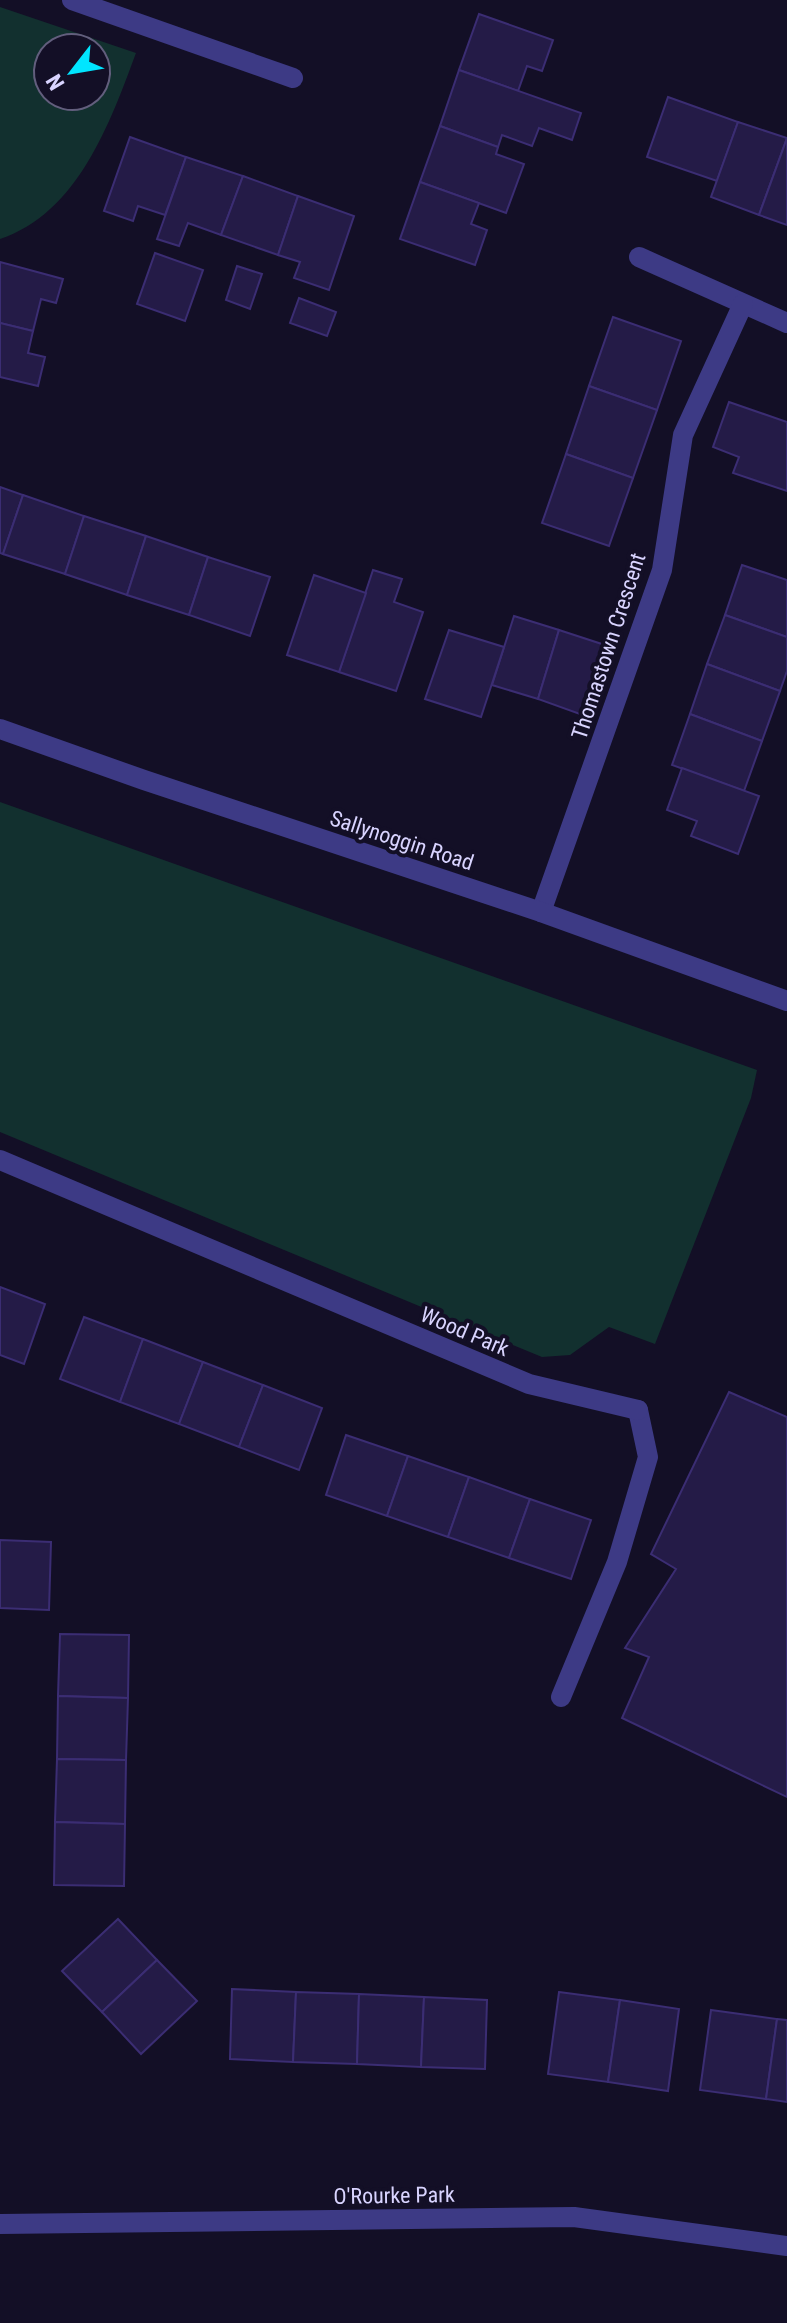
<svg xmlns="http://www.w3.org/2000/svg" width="787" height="2323" font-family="'Roboto Condensed',sans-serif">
<rect width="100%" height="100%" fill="#130f26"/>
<g fill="#12302f" fill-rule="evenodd">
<path d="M0,7l136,46c-26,70 -58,160 -136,186zM96,48v48h-48v-48z"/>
<path d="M0,802l757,268 -6,28 -96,246 -46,-17 -39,28 -28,2 -542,-225z"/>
</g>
<g fill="#241b47" stroke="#3b2d73" stroke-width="2">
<path d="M479,14l74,26 -11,31 -15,-5 -9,25 -59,-21z"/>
<path d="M459,70l122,43 -9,27 -33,-12 -7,18 -30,-11 -4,12 -58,-21z"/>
<path d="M668,97l70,25 -21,59 -70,-24z"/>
<path d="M738,122l49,16 -28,77 -48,-18z"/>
<path d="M440,126l58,21 -2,7 28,10 -18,49 -86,-31z"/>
<path d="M130,137l56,20 -21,58 -27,-9 -5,15 -29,-10z"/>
<path d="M787,138v87l-28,-10z"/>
<path d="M186,157l57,19 -22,59 -33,-12 -9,23 -22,-7z"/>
<path d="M243,176l55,20 -20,59 -57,-20z"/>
<path d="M420,182l59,21 -8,21 16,6 -12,35 -75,-26z"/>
<path d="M298,196l56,20 -25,74 -35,-12 6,-16 -22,-7z"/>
<path d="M155,253l48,17 -18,51 -48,-17z"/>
<path d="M0,262l63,17 -7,24 -15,-4 -8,32 -33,-8z"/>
<path d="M237,266l25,8 -12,35 -24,-9z"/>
<path d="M299,298l37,14 -9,24 -37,-13z"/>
<path d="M613,317l68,24 -24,69 -68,-24z"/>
<path d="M0,323l33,8 -5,22 17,4 -7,29 -38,-9z"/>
<path d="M589,386l68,24 -24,68 -67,-24z"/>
<path d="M729,402l58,20v69l-54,-18 6,-16 -26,-10z"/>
<path d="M566,454l67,24 -24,68 -67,-23z"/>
<path d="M0,487l23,8 -20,59 -3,-1z"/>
<path d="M23,495l61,21 -19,58 -62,-20z"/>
<path d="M84,516l62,20 -19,59 -62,-21z"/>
<path d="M146,536l62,21 -19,58 -62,-20z"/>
<path d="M208,557l62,20 -20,59 -61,-21z"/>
<path d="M742,565l45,15v57l-62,-22z"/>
<path d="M373,570l29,9 -8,23 29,10 -27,79 -57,-19z"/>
<path d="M314,575l52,18 -27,79 -52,-17z"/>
<path d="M725,615l62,22v34l-7,20 -73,-27z"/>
<path d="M514,616l45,14 -21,69 -46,-14z"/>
<path d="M449,630l55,17 -23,70 -56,-18z"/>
<path d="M559,630l55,18 -23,70 -53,-19z"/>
<path d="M707,664l73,27 -18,50 -72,-27z"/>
<path d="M690,714l72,27 -18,50 -72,-26z"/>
<path d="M682,768l77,28 -21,58 -47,-18 6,-15 -30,-11z"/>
<path d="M0,1287l45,17 -21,60 -24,-9z"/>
<path d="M84,1317l59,22 -23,63 -60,-23z"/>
<path d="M143,1339l60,23 -24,62 -59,-22z"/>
<path d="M203,1362l60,23 -24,62 -60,-23z"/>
<path d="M263,1385l59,23 -23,62 -60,-23z"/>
<path d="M729,1392l58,25v380l-165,-79 27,-61 -24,-9 51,-79 -25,-15z"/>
<path d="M346,1435l62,21 -21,60 -61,-21z"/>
<path d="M408,1456l61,21 -21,60 -61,-21z"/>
<path d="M469,1477l61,22 -21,59 -61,-21z"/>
<path d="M530,1499l61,21 -20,59 -62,-21z"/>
<path d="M0,1540l51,2 -2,68 -49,-2z"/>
<path d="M60,1634l69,1 -1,63 -70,-2z"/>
<path d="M58,1696l70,2 -2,62 -69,-1z"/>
<path d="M57,1759l69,1 -1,64 -70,-2z"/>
<path d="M55,1822l70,2 -1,62 -70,-1z"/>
<path d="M118,1919l39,41 -55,52 -40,-41z"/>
<path d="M157,1960l40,41 -56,53 -39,-42z"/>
<path d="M232,1989l64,3 -3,70 -63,-3z"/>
<path d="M296,1992l63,2 -2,70 -64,-2z"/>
<path d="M559,1992l61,8 -12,82 -60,-8z"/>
<path d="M359,1994l65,3 -3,70 -64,-3z"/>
<path d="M424,1997l63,3 -2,69 -64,-2z"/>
<path d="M620,2000l59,9 -11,82 -60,-9z"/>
<path d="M711,2010l66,9 -11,80 -66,-9z"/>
<path d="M777,2019l10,1v82l-21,-3z"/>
</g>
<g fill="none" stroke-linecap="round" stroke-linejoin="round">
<path stroke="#3d3a85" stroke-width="20" d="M561,1697l56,-135 31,-105 -10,-47"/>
<g stroke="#3d3a85" stroke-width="20">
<path d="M72,0l221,78"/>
<path d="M639,257l148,66"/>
<path d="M541,912l121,-342 21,-135 60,-131"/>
<path d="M0,1160l529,224 109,26"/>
<path d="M0,2224l574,-7 213,29"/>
</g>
<path stroke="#3d3a85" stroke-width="20" d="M0,729l144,51 397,132 246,89"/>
</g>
<g text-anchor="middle" stroke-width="8" stroke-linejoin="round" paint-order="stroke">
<g font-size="22" fill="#d9d4ff" stroke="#130f26">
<text transform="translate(608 646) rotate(-72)" y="8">Thomastown Crescent</text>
<text transform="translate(402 840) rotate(18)" y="8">Sallynoggin Road</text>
<text transform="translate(465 1331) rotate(23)" y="8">Wood Park</text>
<text transform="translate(394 2195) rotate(-1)" y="8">O'Rourke Park</text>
</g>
</g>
<g transform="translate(72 72) rotate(239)"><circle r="38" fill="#130f26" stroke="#625e7d" stroke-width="2"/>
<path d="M0-6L14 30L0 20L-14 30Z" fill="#00e5ff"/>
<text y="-12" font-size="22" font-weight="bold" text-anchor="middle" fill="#d9d4ff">N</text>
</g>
</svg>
